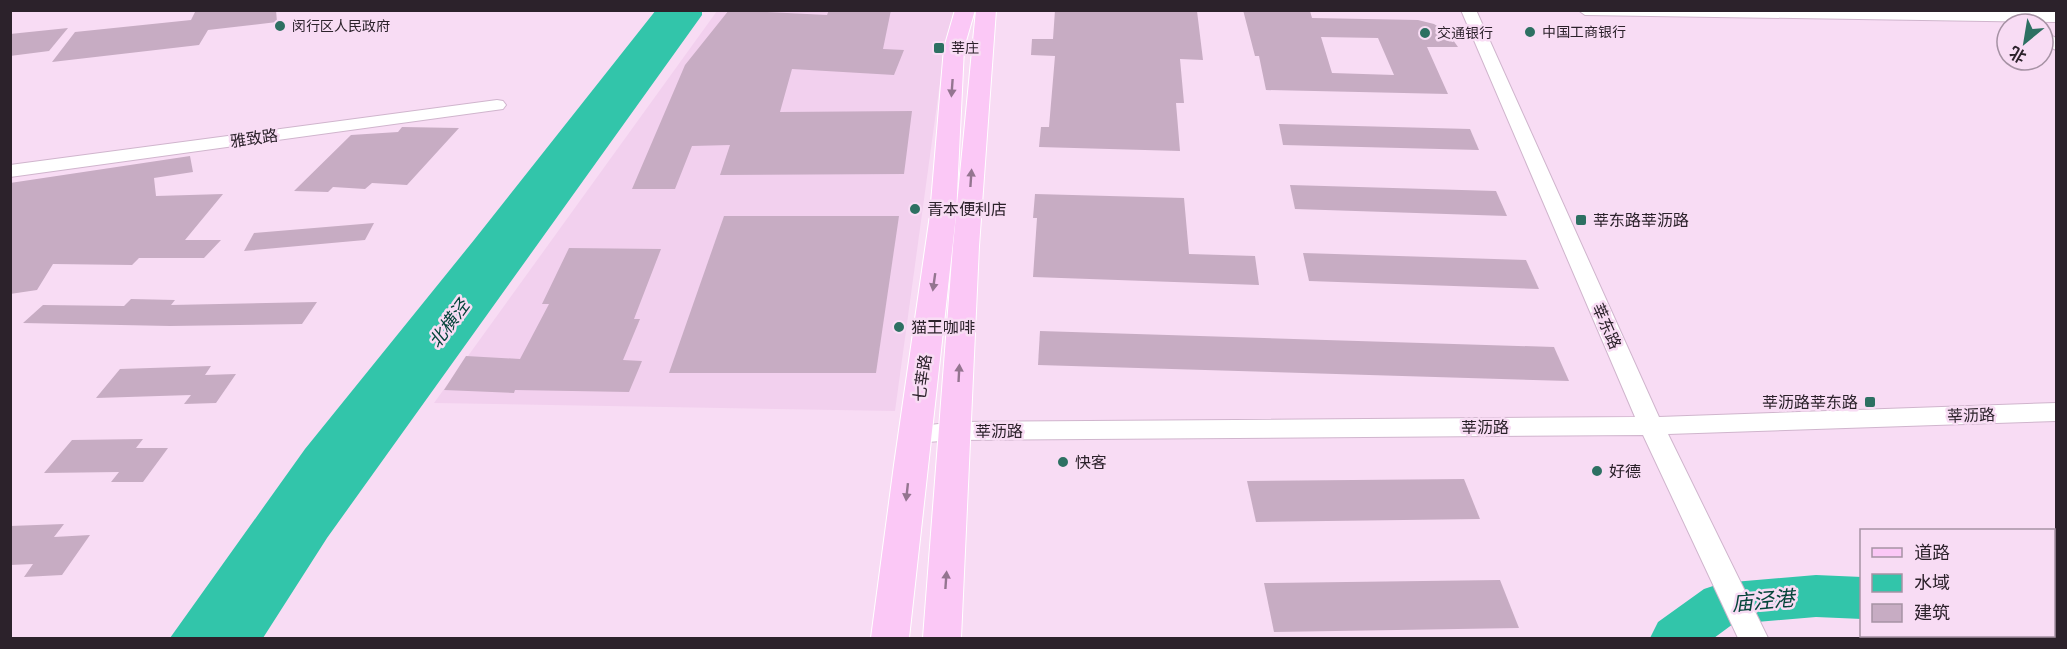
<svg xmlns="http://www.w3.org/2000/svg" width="2067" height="649" font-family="Helvetica,'Noto Sans SC',sans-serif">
<rect width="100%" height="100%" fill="#f8dcf4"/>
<path fill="#f2d0ee" d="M717,11h238l-10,35 -50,365 -461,-8z"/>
<path fill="#32c5aa" d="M656,10l46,1v4l-375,523 -64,100h-93l135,-189 169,-209z"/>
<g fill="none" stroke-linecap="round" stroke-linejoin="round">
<g fill="#32c5aa" fill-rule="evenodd">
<path d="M1816,575l46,2v42l-46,-2 -83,7 -19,14h-64l8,-16 46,-33 18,-6z"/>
<rect x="2054" y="583" width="2" height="42"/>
</g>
</g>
<g fill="#c7acc3" fill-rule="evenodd">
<path d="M196,10h80l1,12 -69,8 -9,15 -147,17 23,-30 116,-12z"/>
<path d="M729,10l98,5 2,-5h62l-8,39 21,1 -10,25 -102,-6 -12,43 132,-1 -8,63 -184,1 10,-30 -38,1 -17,43h-43l53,-124z"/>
<path d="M1055,10l142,1 6,49 -23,-1 4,44h-8l4,48 -141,-4 2,-20h8l6,-71 -24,-1 1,-16h21z"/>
<path d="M1243,10l67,1 2,7 106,2 16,4 14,9 10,14h-31l21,47 -182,-4 -7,-34h-4zM1321,37l57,1 16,37 -62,-2z"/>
<path d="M68,28l-19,23 -39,5v-22z"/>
<path d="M1279,124l191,5 9,21 -196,-5z"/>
<path d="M402,127l57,1 -52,57 -35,-2 -7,6 -32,-2 -5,5 -34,-1 57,-56 47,-3z"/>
<path d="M190,156l3,16 -39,6 2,18 67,-2 -38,46h36l-17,18h-65l-7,7 -79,-1 -16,26 -27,4v-111z"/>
<path d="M1290,185l206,6 11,25 -212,-7z"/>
<path d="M1035,194l149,4 5,56 66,2 4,29 -226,-8 4,-59h-4z"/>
<path d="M724,216h175l-23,157h-207z"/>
<path d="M374,223l-9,17 -121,11 10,-18z"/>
<path d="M569,248l92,1 -27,70h6l-17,41 19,1 -13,31 -114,-2 -1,3 -70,-3 22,-34 54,3 29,-55h-7z"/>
<path d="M1303,253l223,7 13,29 -230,-8z"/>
<path d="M131,299l44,1 -4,5 146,-3 -15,22 -132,2 -147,-3 20,-18 81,1z"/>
<path d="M1040,331l514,16 15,34 -531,-16z"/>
<path d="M211,366l-6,9 31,-1 -20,29 -32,1 7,-9 -95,3 24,-29z"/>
<path d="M143,439l-7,9h32l-25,34h-32l8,-10 -75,1 28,-33z"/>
<path d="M1464,479l16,40 -224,3 -9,-41z"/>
<path d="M64,524l-10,13 36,-2 -28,40 -38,2 9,-13 -23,1v-39z"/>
<path d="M1500,580l19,48 -245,4 -10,-49z"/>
</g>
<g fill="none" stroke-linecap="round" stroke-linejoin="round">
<g stroke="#d0b5cd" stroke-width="2">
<g id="minor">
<path d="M1461,10h15l183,407 397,-14v18l-388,13 100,204h-30l-95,-203 -688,5 -41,3 -9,-3 -4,-6 4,-6 50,-6 680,-5z"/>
<path d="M1578,10l478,2v10l-471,-7z"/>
<path d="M2043,31l13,7v12l-13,-7z"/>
<path d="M497,100l6,1 3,4 -3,4 -493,68v-12z"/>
</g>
</g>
<g stroke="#fff" stroke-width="2">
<g id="major">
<path d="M955,10h20l-11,38 -8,167 -47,423h-38l23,-173 36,-250 14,-167z"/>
<path d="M976,10h20l-17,236 -18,392h-38l30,-392z"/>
</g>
</g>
<use href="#minor" fill="#fff" fill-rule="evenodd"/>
<use href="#major" fill="#fbc8f6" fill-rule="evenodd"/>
</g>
<defs><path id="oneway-solid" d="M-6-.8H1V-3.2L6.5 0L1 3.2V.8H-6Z" transform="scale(1.5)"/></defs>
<g fill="#947590">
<use href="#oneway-solid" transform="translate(952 88) rotate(94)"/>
<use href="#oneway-solid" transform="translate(971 178) rotate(-86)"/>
<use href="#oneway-solid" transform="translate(934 282) rotate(98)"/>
<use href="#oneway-solid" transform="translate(959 373) rotate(-87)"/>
<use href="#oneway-solid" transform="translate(907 492) rotate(96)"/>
<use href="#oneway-solid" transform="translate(946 580) rotate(-86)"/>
</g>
<g fill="#2d7062" stroke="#f8dcf4" stroke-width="2">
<circle cx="280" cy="26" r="6"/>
<circle cx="1530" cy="32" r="6"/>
<circle cx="1425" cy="33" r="6"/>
<rect x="933" y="42" width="12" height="12" rx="3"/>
<circle cx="915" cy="209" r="6"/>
<rect x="1575" y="214" width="12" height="12" rx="3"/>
<circle cx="899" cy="327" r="6"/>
<rect x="1864" y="396" width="12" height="12" rx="3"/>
<circle cx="1063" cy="462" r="6"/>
<circle cx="1597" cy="471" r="6"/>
</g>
<g text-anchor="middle" stroke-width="5" stroke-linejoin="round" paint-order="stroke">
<g font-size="14" fill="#2c222b" stroke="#f8dcf4" text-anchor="start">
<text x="292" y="31">闵行区人民政府</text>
<text x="1542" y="37">中国工商银行</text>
<text x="1437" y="38">交通银行</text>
<text x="951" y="53">莘庄</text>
</g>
<g font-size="16" fill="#2c222b" stroke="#f8dcf4">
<text transform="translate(254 138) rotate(-8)" y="6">雅致路</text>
<text transform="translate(1607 326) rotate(66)" y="6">莘东路</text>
<text transform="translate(922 378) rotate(-82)" y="6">七莘路</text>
<text transform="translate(1971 415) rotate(-2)" y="6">莘沥路</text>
<text x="1485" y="433">莘沥路</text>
<text x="999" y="437">莘沥路</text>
</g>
<g font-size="16" fill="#2c222b" stroke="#f8dcf4" text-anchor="start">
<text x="927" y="215">青本便利店</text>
<text x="1593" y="226">莘东路莘沥路</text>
<text x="911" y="333">猫王咖啡</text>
<text x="1858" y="408" text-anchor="end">莘沥路莘东路</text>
<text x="1075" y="468">快客</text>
<text x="1609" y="477">好德</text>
</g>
<g font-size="18" font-style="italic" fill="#05453a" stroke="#f8dcf4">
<text transform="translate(449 324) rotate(-54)" y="6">北横泾</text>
</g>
<g font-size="21" font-style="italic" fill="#05453a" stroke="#f8dcf4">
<text transform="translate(1763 601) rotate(-5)" y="7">庙泾港</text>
</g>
</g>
<rect width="2067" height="649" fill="none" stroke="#2c222b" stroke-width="24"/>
<rect x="1860" y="529" width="195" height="108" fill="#f8dcf4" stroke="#a692a4" stroke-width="1.5"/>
<rect x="1872" y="548" width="30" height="9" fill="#fbc8f6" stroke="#a692a4" stroke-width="1.5"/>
<text x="1914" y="559" font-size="18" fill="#2c222b">道路</text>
<rect x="1872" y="574" width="30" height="18" fill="#32c5aa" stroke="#a692a4" stroke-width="1.5"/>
<text x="1914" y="589" font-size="18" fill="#2c222b">水域</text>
<rect x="1872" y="604" width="30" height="18" fill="#c7acc3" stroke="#a692a4" stroke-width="1.5"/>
<text x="1914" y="619" font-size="18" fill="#2c222b">建筑</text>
<g transform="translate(2025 42) rotate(210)"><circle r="28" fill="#f8dcf4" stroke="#a692a4" stroke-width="1.5"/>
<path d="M0-4.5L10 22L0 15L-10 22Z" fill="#2d7062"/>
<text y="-9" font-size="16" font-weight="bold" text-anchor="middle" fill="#2c222b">北</text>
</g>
</svg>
